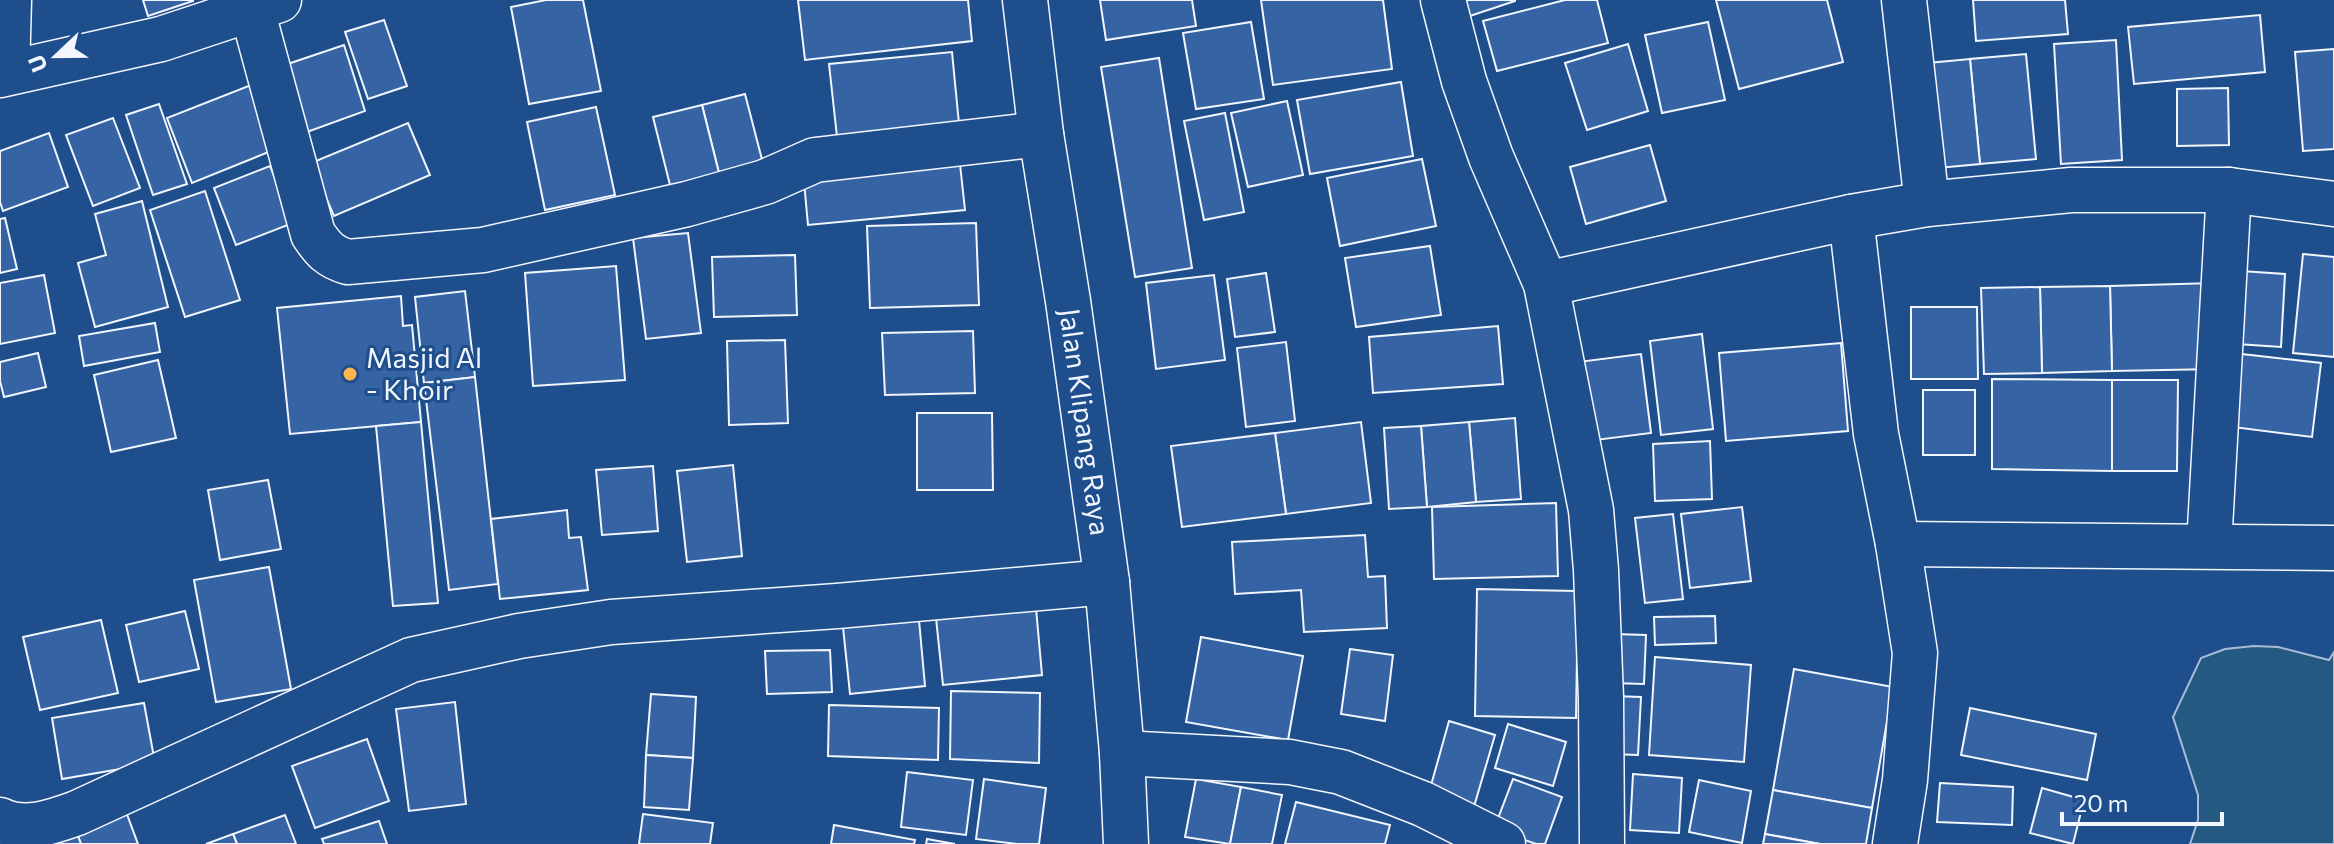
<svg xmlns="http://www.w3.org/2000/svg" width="2334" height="844" font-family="Commissioner,sans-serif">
<rect width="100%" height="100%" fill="#1f4e8c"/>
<path fill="#245a82" stroke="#a8bbd7" stroke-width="2" d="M2254,646l24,1 51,13 5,-8v192h-144l8,-24v-25l-25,-78 28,-59 24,-9z"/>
<g fill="#3563a3" stroke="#f2f6ff" stroke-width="2">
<path d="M143,0h50v1l-45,15z"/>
<path d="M546,0h37l18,91 -72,13 -18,-97z"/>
<path d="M798,0h170l4,41 -167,19z"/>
<path d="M1100,0h92l4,26 -90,14z"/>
<path d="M1261,0h122l9,69 -119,16z"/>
<path d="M1458,0h57v1l-51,17z"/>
<path d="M1565,0h32l11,43 -111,28 -14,-50z"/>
<path d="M1716,0h111l16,62 -104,27z"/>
<path d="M1973,0h92l3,34 -92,7z"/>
<path d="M2260,15l5,57 -131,12 -6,-57z"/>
<path d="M384,20l23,66 -39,13 -23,-67z"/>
<path d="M1251,22l13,77 -68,10 -13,-76z"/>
<path d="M1708,22l17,78 -63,13 -17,-78z"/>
<path d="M2116,40l6,120 -61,4 -7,-120z"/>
<path d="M1628,44l20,67 -61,19 -22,-67z"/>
<path d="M344,45l21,66 -69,25 -23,-67z"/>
<path d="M2334,49v100l-31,2 -8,-99z"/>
<path d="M952,52l8,82 -122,12 -9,-82z"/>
<path d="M2026,54l10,105 -56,5 -10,-105z"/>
<path d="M1159,58l33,210 -57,9 -34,-210z"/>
<path d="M1970,59l10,105 -42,4 -10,-105z"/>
<path d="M1401,82l12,74 -103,18 -13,-74z"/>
<path d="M251,85l25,64 -84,34 -25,-65z"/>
<path d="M2228,88l1,57 -52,1v-57z"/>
<path d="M745,94l21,81 -44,10 -20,-80z"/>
<path d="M1287,101l16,74 -55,12 -17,-74z"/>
<path d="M159,104l28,80 -34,11 -27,-80z"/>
<path d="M702,105l20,80 -49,12 -20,-80z"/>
<path d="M596,107l19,88 -70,15 -18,-88z"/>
<path d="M1225,113l19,99 -40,8 -20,-99z"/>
<path d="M113,118l27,70 -47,18 -27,-71z"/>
<path d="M408,123l22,52 -96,41 -23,-53z"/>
<path d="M49,133l19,54 -65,24 -3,-9v-51z"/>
<path d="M1650,145l16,56 -80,23 -16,-57z"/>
<path d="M959,155l6,55 -157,15 -5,-54z"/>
<path d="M1422,159l14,67 -96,20 -13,-68z"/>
<path d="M270,166l23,57 -57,22 -22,-57z"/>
<path d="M205,191l35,109 -55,17 -35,-107z"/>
<path d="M142,201l26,106 -73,20 -17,-64 28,-8 -11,-41z"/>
<path d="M5,218l12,51 -17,4v-54z"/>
<path d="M976,223l3,82 -109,3 -3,-82z"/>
<path d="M688,233l13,100 -55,6 -13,-101z"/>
<path d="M1430,246l11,69 -85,12 -11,-69z"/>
<path d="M2303,254l31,3v100l-41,-4z"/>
<path d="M795,255l2,60 -83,2 -2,-60z"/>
<path d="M616,266l9,114 -92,6 -8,-113z"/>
<path d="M2241,271l44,3 -4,73 -44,-3z"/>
<path d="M1266,273l9,59 -40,5 -8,-58z"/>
<path d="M44,275l11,58 -55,11v-61z"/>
<path d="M1214,275l11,85 -69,9 -10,-86z"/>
<path d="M2214,283l2,86 -104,2 -2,-85z"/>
<path d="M2110,286l2,85 -70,2 -2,-86z"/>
<path d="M2040,287l2,86 -58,1 -3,-86z"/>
<path d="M465,291l10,86 -51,6 -9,-86z"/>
<path d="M401,296l2,30 9,-1 9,97 -131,12 -13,-126z"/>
<path d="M1911,307h66l1,72h-67z"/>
<path d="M155,323l5,29 -76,14 -5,-30z"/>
<path d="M1498,326l5,58 -130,9 -4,-56z"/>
<path d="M973,331l2,62 -90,2 -3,-62z"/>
<path d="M1702,334l11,95 -52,6 -11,-94z"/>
<path d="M785,340l3,83 -59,2 -2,-84z"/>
<path d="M1286,342l9,79 -49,6 -9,-79z"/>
<path d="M1841,343l7,88 -122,10 -7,-88z"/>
<path d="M38,353l8,34 -42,10 -4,-16v-19z"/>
<path d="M2233,353l88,10 -9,74 -87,-11z"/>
<path d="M1641,354l10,79 -63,8 -10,-79z"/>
<path d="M158,360l18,78 -65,14 -17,-77z"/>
<path d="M475,377l23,207 -49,6 -25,-207z"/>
<path d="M1992,379l120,1v91l-120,-2z"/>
<path d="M2112,380h66l-1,91h-65z"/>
<rect x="1923" y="390" width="52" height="65"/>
<path d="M917,413h75l1,77h-76z"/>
<path d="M1515,418l6,81 -45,3 -7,-80z"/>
<path d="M421,422l17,181 -45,3 -17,-180z"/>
<path d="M1361,422l10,81 -85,11 -11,-81z"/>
<path d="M1469,422l7,80 -49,5 -6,-81z"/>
<path d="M1421,426l6,81 -38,2 -5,-81z"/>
<path d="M1275,433l11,81 -104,13 -11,-81z"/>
<path d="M1710,441l2,58 -57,2 -2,-57z"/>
<path d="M733,465l9,91 -55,6 -10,-91z"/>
<path d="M653,466l5,65 -56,4 -6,-65z"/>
<path d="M268,480l13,69 -61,11 -12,-70z"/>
<path d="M1556,503l2,73 -124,3 -2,-72z"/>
<path d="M1742,507l9,74 -61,7 -9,-74z"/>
<path d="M567,510l2,28 12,-1 7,53 -88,9 -9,-80z"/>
<path d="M1673,514l10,85 -38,4 -10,-85z"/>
<path d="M1365,535l3,42 17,-1 2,52 -83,4 -3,-42 -66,4 -3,-52z"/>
<path d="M269,567l22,122 -75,13 -22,-122z"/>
<path d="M1477,589l101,2 -2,127 -101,-2z"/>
<path d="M1036,608l6,67 -99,10 -7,-67z"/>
<path d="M185,611l14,58 -60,13 -13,-57z"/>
<path d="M1715,616l1,27 -61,2 -1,-28z"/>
<path d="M101,620l17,73 -78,17 -17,-73z"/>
<path d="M919,620l6,66 -75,8 -7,-67z"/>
<path d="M1614,634l32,1 -2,49 -32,-1z"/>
<path d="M1201,637l102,19 -15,84 -102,-18z"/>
<path d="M1350,649l43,6 -8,66 -44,-7z"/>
<path d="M830,650l2,42 -65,2 -2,-43z"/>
<path d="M1655,657l96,8 -7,97 -95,-7z"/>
<path d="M1794,669l99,18 -21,121 -99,-18z"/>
<path d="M951,691l89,2 -1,70 -89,-4z"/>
<path d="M651,694l45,3 -3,61 -47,-3z"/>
<path d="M1612,696l29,1 -3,58 -28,-1z"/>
<path d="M455,702l11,102 -57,7 -13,-102z"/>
<path d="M144,703l11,60 -93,16 -10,-61z"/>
<path d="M829,705l110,3 -1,52 -110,-4z"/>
<path d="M1970,708l126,26 -9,46 -126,-25z"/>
<path d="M1449,721l46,14 -22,75 -45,-14z"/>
<path d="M1508,724l58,18 -13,44 -58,-18z"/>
<path d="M367,739l22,62 -74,27 -23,-62z"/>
<path d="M646,755l47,3 -4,52 -45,-3z"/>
<path d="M907,772l66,8 -7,55 -65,-8z"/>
<path d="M1633,774l49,4 -3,55 -49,-3z"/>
<path d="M984,779l62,9 -7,56h-22l-41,-5z"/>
<path d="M1196,779l45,8 -11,57 -45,-7z"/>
<path d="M1513,779l49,18 -17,47h-9l-42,-15z"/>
<path d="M1699,780l52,11 -9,52 -53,-11z"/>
<path d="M1940,783l73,4 -1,38 -75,-3z"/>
<path d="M1241,787l41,8 -10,49h-42z"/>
<path d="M2042,788l42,12 -11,44 -43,-11z"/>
<path d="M1773,790l99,18 -6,36h-46l-55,-10z"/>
<path d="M1296,802l94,23 -5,19h-100z"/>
<path d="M125,809l13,35h-57l-6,-16z"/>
<path d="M643,814l70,9 -3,21h-71z"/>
<path d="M285,815l11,29h-59l-4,-10z"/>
<path d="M379,821l8,23h-63l-2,-5z"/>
<path d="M834,825l81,15 -1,4h-83z"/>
<path d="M75,828l6,16h-51z"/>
<path d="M233,834l4,10h-31z"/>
<path d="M1765,834l55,10h-57z"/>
<path d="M927,839l28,5h-29z"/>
</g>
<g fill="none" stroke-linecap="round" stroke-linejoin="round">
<g stroke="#f2f6ff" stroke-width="47">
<g id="minor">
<path id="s1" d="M1025,0l16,134 27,167 39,281 15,171 4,91"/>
<path d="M1443,0l21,81 27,76 55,127 45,226 5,60 5,128 1,146"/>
<path d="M1904,0l23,204"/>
<path d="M252,10l61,224c10,15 17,23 35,28l135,-12 204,-46 78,-22 50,-22 226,-26"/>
<path d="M7,73l2,-73"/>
<path d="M0,75l161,-36 118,-39"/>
<path d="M1851,217l25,217 22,110 17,109 -10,127 -10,64"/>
<path d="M1546,284l305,-67 76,-13 144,-14h158l105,14"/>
<path d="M1898,544l436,4"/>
<path d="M2209,546l20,-356"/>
<path d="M1122,753l168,9 51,10 82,32 80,40"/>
<path d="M0,820c25,12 52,2 77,-7l334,-153 108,-24 92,-14 226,-16 270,-24"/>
</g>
</g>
<use href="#minor" stroke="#1f4e8c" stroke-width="44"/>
</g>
<circle fill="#ffb74d" stroke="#1f4e8c" stroke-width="3" cx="350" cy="374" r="8"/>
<g text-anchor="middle" stroke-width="6" stroke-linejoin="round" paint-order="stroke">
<g font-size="28" fill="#f2f6ff" stroke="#1f4e8c" text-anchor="start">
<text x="366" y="368">Masjid Al<tspan x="366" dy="32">- Khoir</tspan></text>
</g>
<g font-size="28" fill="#f2f6ff" stroke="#1f4e8c">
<text dy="10" stroke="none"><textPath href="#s1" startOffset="426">Jalan Klipang Raya</textPath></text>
</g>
</g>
<g transform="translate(56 56) rotate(248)" stroke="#1f4e8c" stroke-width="6" paint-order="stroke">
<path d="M0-6L14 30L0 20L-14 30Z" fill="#f2f6ff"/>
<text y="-12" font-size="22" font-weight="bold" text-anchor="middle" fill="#f2f6ff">U</text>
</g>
<path d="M2062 812v12h160v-12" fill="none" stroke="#f2f6ff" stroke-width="4"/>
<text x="2074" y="812" font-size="24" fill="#f2f6ff" stroke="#1f4e8c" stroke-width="6" paint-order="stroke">20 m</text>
</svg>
